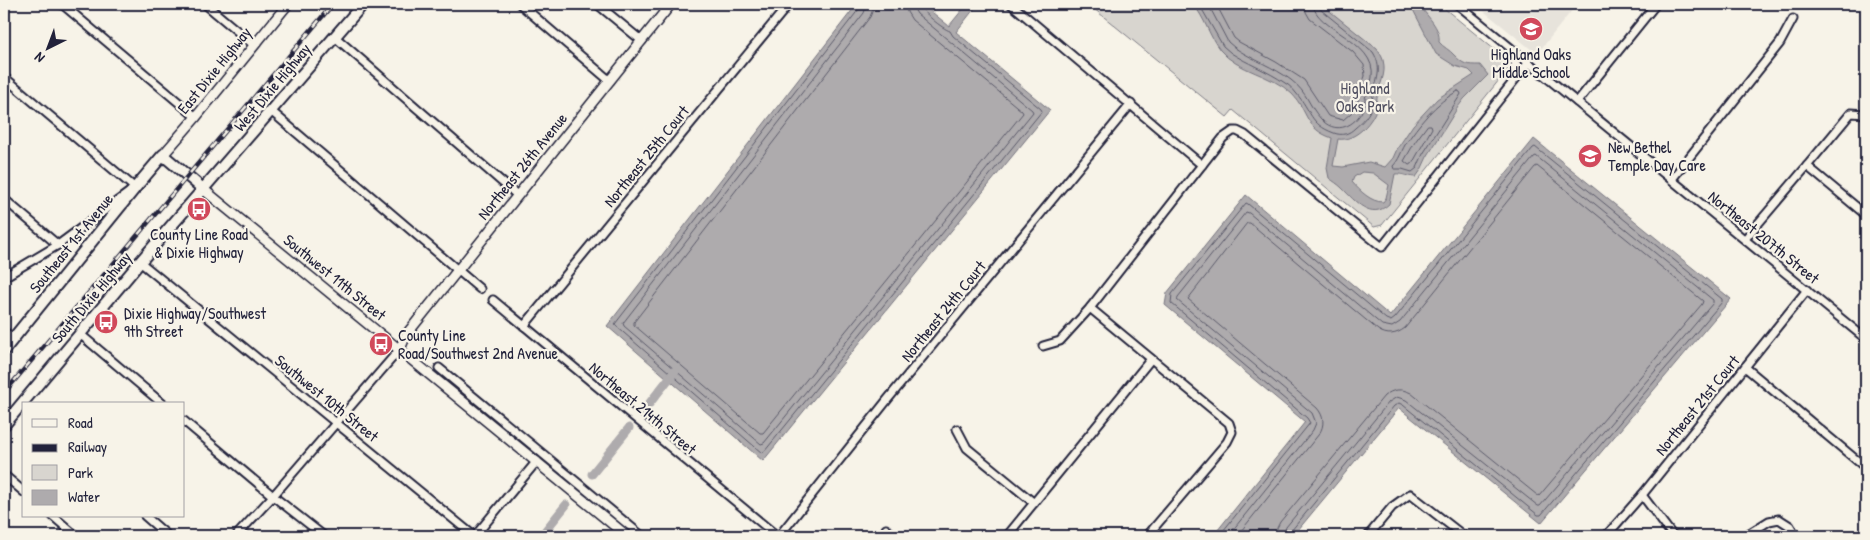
<svg xmlns="http://www.w3.org/2000/svg" width="1870" height="540" font-family="'Patrick Hand',sans-serif">
<rect width="100%" height="100%" fill="#f7f3e8"/>
<filter id="ink" filterUnits="userSpaceOnUse"><feTurbulence type="fractalNoise" baseFrequency=".02" numOctaves="2"/><feDisplacementMap in="SourceGraphic" scale="10" xChannelSelector="R" yChannelSelector="G"/><feConvolveMatrix kernelMatrix="1 2 1 2 8 2 1 2 1" color-interpolation-filters="sRGB"/></filter>
<g filter="url(#ink)">
<path fill="#e7e3db" d="M1475,4h102l-40,50z"/>
<path fill="#d8d5cf" stroke="#7d7c85" d="M1088,4h351l73,60 -130,161 -8,2 -141,-117 -6,7z"/>
<g fill="#aeabad" stroke="#76747f" fill-rule="evenodd">
<path d="M857,4h65l27,22 18,-22h11l-22,28 94,78 -287,351 -156,-135z"/>
<path d="M1193,4h128l56,45c2,3 5,7 6,11 4,15 -4,24 -6,38 -1,3 0,5 0,8 -3,15 -22,36 -39,33l-5,27 10,1 26,-5 16,5 8,-9 4,-9 16,-24 24,-26 37,-24 -5,-5 -14,-4 -19,-12 -26,-50h9c7,12 22,23 20,38 4,5 11,8 15,13 10,10 12,10 26,10l8,10 -24,24 -6,8 -31,50 -6,13 -5,7c-8,0 -14,-4 -21,-3l-6,30c-18,17 -34,-3 -47,-16 -4,-4 -9,-7 -13,-10l-2,-10 5,-30c-28,-10 -23,-26 -40,-44 -20,-20 -54,-22 -72,-44 -11,-14 -15,-32 -27,-46zM1362,172l11,1 16,12 -3,13 -3,4c-12,0 -23,-11 -31,-20l2,-5z"/>
<path d="M1534,139l197,160 -190,224 -142,-115 -106,128h-80l92,-114 -140,-117 2,-12 79,-98 144,121z"/>
</g>
<g fill="none" stroke-linecap="round" stroke-linejoin="round">
<g stroke="#5a5969" stroke-width="1">
<path d="M861,4l-2,5 -244,315 1,2 146,127 2,-1 278,-341 -1,-2 -88,-73 -3,-5c-7,-2 -29,-19 -30,-27"/>
<path d="M867,4l-3,9 -241,310 1,3 137,118 3,-1 269,-331 -1,-2 -115,-96 -3,-5 -1,-5"/>
<path d="M875,4l-5,13 -236,305v3l126,108h3l260,-320 -1,-2 -110,-91 -5,-8 -1,-8"/>
<path d="M1199,4l24,42 8,7c17,11 37,18 54,30 4,2 8,6 11,10 16,18 13,31 38,40 8,3 15,1 21,-5 7,-6 16,-14 17,-25 1,-19 13,-31 1,-51l-52,-42 -2,-6"/>
<path d="M1208,4l20,38 7,6c18,12 39,19 56,32 17,13 17,25 30,39 13,15 31,9 40,-6 4,-7 3,-12 5,-18 1,-6 6,-12 6,-18 5,-36 -58,-48 -59,-73"/>
<path d="M1216,4l18,34 5,4 37,20 28,18 24,36 15,4 8,-7 7,-10v-8l7,-19 -1,-11 -11,-13 -43,-33 -4,-7 -1,-8"/>
<path d="M1458,91l2,1 1,2 -38,60 -6,14 -5,4 -10,-3h-8l-1,-3c6,-6 8,-14 12,-21 13,-20 31,-43 53,-54z"/>
<path d="M1428,125h3l1,3 -20,36 -3,1 -5,-4 11,-19z"/>
<path d="M1219,536l91,-113 -3,-5 -136,-115 1,-9 74,-91 2,1 138,115 5,2 4,-3 138,-170 2,-1 187,152v3l-181,213h-3l-135,-110 -4,-2 -5,3 -103,125 -2,5"/>
<path d="M1228,536l85,-106 3,-7 -4,-10 -135,-113 1,-3 68,-85 3,1 133,112 10,2 8,-5 134,-165 2,-1 177,144v3l-173,203h-2l-132,-106 -9,-3 -8,5 -103,125 -3,9"/>
<path d="M1237,536l82,-102c6,-9 5,-18 -2,-26l-129,-109 59,-76h3l128,107c9,6 18,5 27,-2l130,-161 2,-1 166,135 -1,3 -163,192 -2,-1 -126,-102c-10,-5 -18,-4 -27,3l-104,126 -3,6 -1,8"/>
</g>
<g stroke="#aeabad" stroke-width="9">
<path d="M641,414l34,-43"/>
<path d="M592,474l37,-46"/>
<path d="M541,536l25,-31"/>
</g>
<g stroke="#22223b" stroke-width="11">
<g id="minor">
<path d="M62,4l134,113"/>
<path d="M205,4l49,41"/>
<path d="M520,4l90,77"/>
<path d="M597,4l45,37"/>
<path d="M1011,4l191,161"/>
<path d="M1457,4l409,335"/>
<path d="M335,37l182,158"/>
<path d="M4,77l131,111 -77,57 -54,32"/>
<path d="M1577,102l79,-98"/>
<path d="M271,111l209,178"/>
<path d="M1807,166l59,49"/>
<path d="M1672,179l108,-136 13,-24"/>
<path d="M4,199l54,46"/>
<path d="M1745,239l62,-73 44,-53 15,1"/>
<path d="M140,262l334,274"/>
<path d="M493,300l284,236"/>
<path d="M1090,308l139,115 3,9 -5,10 -80,94"/>
<path d="M524,326l265,-322"/>
<path d="M4,331l9,8"/>
<path d="M80,334l83,70"/>
<path d="M1043,346l17,-5 30,-33 133,-170 10,-7h4l8,4 137,112 147,-185"/>
<path d="M1745,367l121,101"/>
<path d="M439,368l203,168"/>
<path d="M184,421l89,75 51,40"/>
<path d="M957,429l10,19 67,55"/>
<path d="M4,475l20,17"/>
<path d="M1642,495l31,41"/>
<path d="M53,516l23,20"/>
<path d="M145,516l23,20"/>
<path d="M886,529l9,7"/>
<path d="M236,536l37,-40 127,-147"/>
<path d="M475,536l62,-75"/>
<path d="M779,536l109,-137 243,-295"/>
<path d="M1007,536l144,-177"/>
<path d="M1368,536l24,-29 18,-13 54,42"/>
<path d="M1606,536l36,-41 165,-205"/>
<path d="M1745,536l24,-15 10,-2 11,7 6,10"/>
</g>
</g>
<g stroke="#22223b" stroke-width="12">
<g id="tertiary">
<path d="M163,155l33,-38 92,-113"/>
<path d="M203,189l424,347"/>
<path d="M400,349l6,-14 265,-331"/>
</g>
</g>
<g stroke="#22223b" stroke-width="14">
<g id="secondary">
<path d="M4,350l131,-162 28,-33 40,34"/>
<path d="M4,425l136,-163 223,-258"/>
</g>
</g>
<use href="#minor" stroke="#f7f3e8" stroke-width="7"/>
<use href="#tertiary" stroke="#f7f3e8" stroke-width="9"/>
<use href="#secondary" stroke="#f7f3e8" stroke-width="10"/>
<g stroke="#22223b" stroke-width="4.5">
<path id="rail" d="M4,393l329,-389"/>
</g>
<use href="#rail" stroke="#f7f3e8" stroke-width="2.5" stroke-dasharray="8" stroke-linecap="butt"/>
</g>
</g>
<defs>
<g id="school-disc" transform="scale(1.25)"><circle r="9.5" fill="#d1495b" stroke="#f7f3e8"/><path d="M0-5L7-2L0 1L-7-2ZM-4 1L0 2.5L4 1V4Q0 6-4 4Z" fill="#fff"/></g>
<g id="bus-disc" transform="scale(1.25)"><circle r="9.5" fill="#d1495b" stroke="#f7f3e8"/><path d="M-5-6H5V4H4V6H2V4H-2V6H-4V4H-5ZM-3.5-4V0h7V-4ZM-3.5 1.2v1.5H-2V1.2ZM2 1.2v1.5H3.5V1.2Z" fill="#fff"/></g>
</defs>
<g fill-rule="evenodd">
<use href="#school-disc" x="1531" y="29"/>
<use href="#school-disc" x="1590" y="156"/>
<use href="#bus-disc" x="199" y="209"/>
<use href="#bus-disc" x="106" y="322"/>
<use href="#bus-disc" x="381" y="344"/>
</g>
<g text-anchor="middle" stroke-width="4.5" stroke-linejoin="round" paint-order="stroke">
<g font-size="16" fill="#22223b" stroke="#f7f3e8" text-anchor="start">
<text x="1531" y="60" text-anchor="middle">Highland Oaks<tspan x="1531" dy="18">Middle School</tspan></text>
<text x="1608" y="153">New Bethel<tspan x="1608" dy="18">Temple Day Care</tspan></text>
<text x="199" y="240" text-anchor="middle">County Line Road<tspan x="199" dy="18">&amp; Dixie Highway</tspan></text>
<text x="124" y="319">Dixie Highway/Southwest<tspan x="124" dy="18">9th Street</tspan></text>
<text x="398" y="341">County Line<tspan x="398" dy="18">Road/Southwest 2nd Avenue</tspan></text>
</g>
<g font-size="16" fill="#22223b" stroke="#f7f3e8">
<text transform="translate(214 70) rotate(-51)" y="6">East Dixie Highway</text>
<text transform="translate(272 87) rotate(-50)" y="6">West Dixie Highway</text>
<text transform="translate(646 156) rotate(-51)" y="6">Northeast 25th Court</text>
<text transform="translate(522 166) rotate(-51)" y="6">Northeast 26th Avenue</text>
<text transform="translate(1764 237) rotate(39)" y="6">Northeast 207th Street</text>
<text transform="translate(71 243) rotate(-51)" y="6">Southeast 1st Avenue</text>
<text transform="translate(335 277) rotate(39)" y="6">Southwest 11th Street</text>
<text transform="translate(91 297) rotate(-50)" y="6">South Dixie Highway</text>
<text transform="translate(943 311) rotate(-51)" y="6">Northeast 24th Court</text>
<text transform="translate(327 398) rotate(39)" y="6">Southwest 10th Street</text>
<text transform="translate(1697 405) rotate(-51)" y="6">Northeast 21st Court</text>
<text transform="translate(643 408) rotate(40)" y="6">Northeast 214th Street</text>
</g>
<g font-size="16" fill="#504f60" stroke="#f7f3e8">
<text x="1365" y="94">Highland<tspan x="1365" dy="18">Oaks Park</tspan></text>
</g>
</g>
<rect width="1870" height="540" fill="none" stroke="#f7f3e8" stroke-width="20"/>
<rect x="10" y="10" width="1850" height="520" fill="none" stroke="#22223b" stroke-width="2" filter="url(#ink)"/>
<rect x="22" y="402" width="162" height="115" fill="#f7f3e8" stroke="#a29fa3"/>
<rect x="32" y="419" width="25" height="8" fill="#f7f3e8" stroke="#a29fa3"/>
<text x="68" y="428" font-size="15" fill="#22223b">Road</text>
<rect x="32" y="444" width="25" height="8" fill="#22223b" stroke="#a29fa3"/>
<text x="68" y="452" font-size="15" fill="#22223b">Railway</text>
<rect x="32" y="465" width="25" height="15" fill="#d8d5cf" stroke="#a29fa3"/>
<text x="68" y="478" font-size="15" fill="#22223b">Park</text>
<rect x="32" y="490" width="25" height="15" fill="#aeabad" stroke="#a29fa3"/>
<text x="68" y="502" font-size="15" fill="#22223b">Water</text>
<g transform="translate(48 48) rotate(222)" stroke="#f7f3e8" stroke-width="4" paint-order="stroke">
<path d="M0-4L9 19L0 12L-9 19Z" fill="#22223b"/>
<text y="-8" font-size="14" font-weight="bold" text-anchor="middle" fill="#22223b">N</text>
</g>
</svg>
